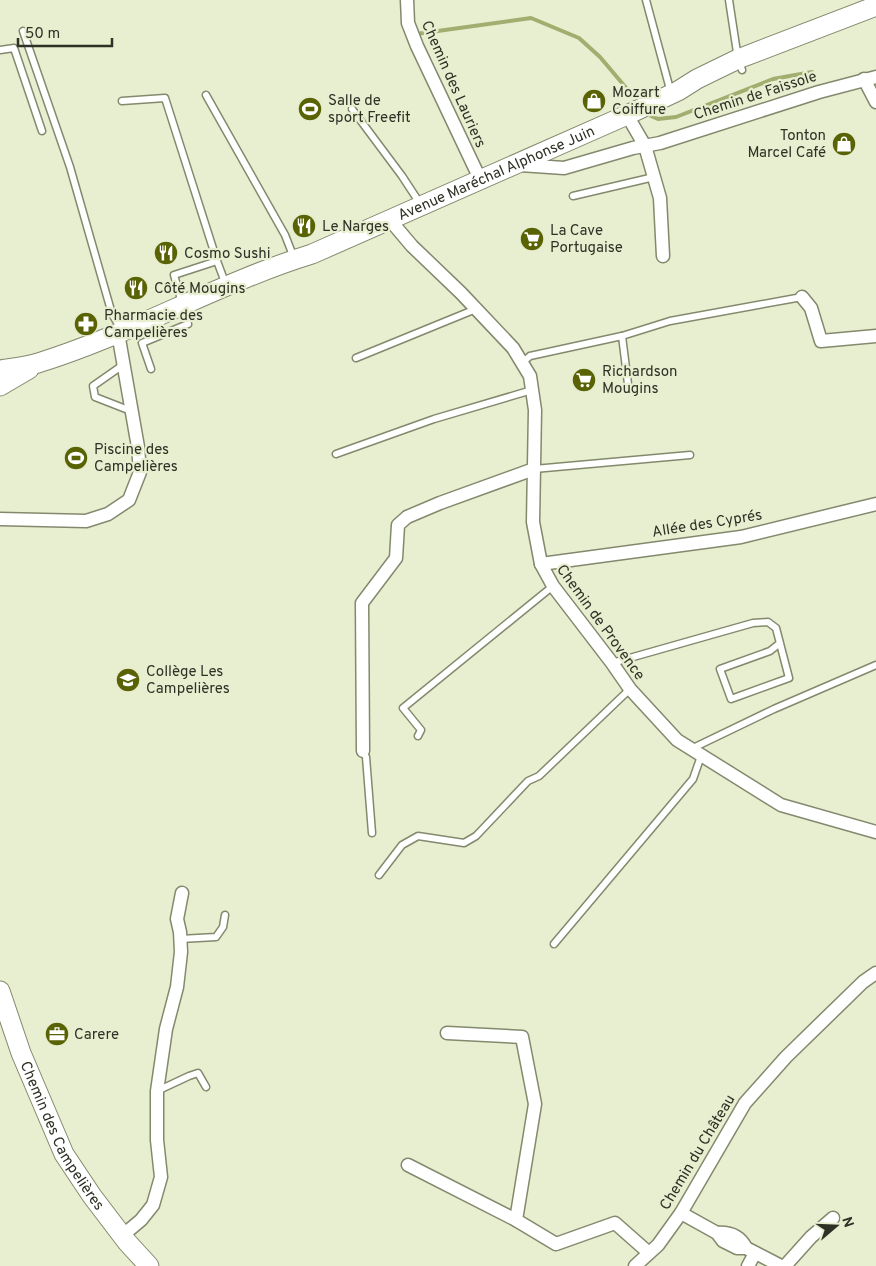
<svg xmlns="http://www.w3.org/2000/svg" width="876" height="1266" font-family="Overpass,sans-serif">
<rect width="100%" height="100%" fill="#e8eed0"/>
<g fill="none" stroke-linecap="round" stroke-linejoin="round">
<g stroke="#a2ad6f" stroke-width="4">
<path d="M416,34l115,-16 48,20 21,19 33,39"/>
<path d="M651,116l7,3 18,-2 97,-38 39,-7"/>
</g>
<g stroke="#83896d" stroke-width="9">
<g id="lane">
<path d="M646,0l25,93"/>
<path d="M729,0l9,59 4,11"/>
<path d="M23,31l47,136 42,147 10,17"/>
<path d="M0,50l14,-2 28,83"/>
<path d="M206,95l79,140 9,23"/>
<path d="M122,101l43,-3 52,163"/>
<path d="M352,109l50,67 19,29"/>
<path d="M573,196l81,-19"/>
<path d="M622,336l6,48"/>
<path d="M356,358l115,-47 3,-4"/>
<path d="M523,362l7,-6 92,-20 48,-15 132,-24"/>
<path d="M123,365l-30,21 2,11 36,14"/>
<path d="M151,369l-9,-26 46,-19 -14,-49 43,-14 9,24"/>
<path d="M336,454l98,-35 98,-29"/>
<path d="M534,469l156,-14"/>
<path d="M612,663l141,-40 15,-1 8,6 13,50 -58,21 -11,-30 50,-18 10,-8"/>
<path d="M418,736l3,-6 -18,-22 150,-122"/>
<path d="M691,749l83,-40 102,-44"/>
<path d="M363,751l3,6 6,76"/>
<path d="M379,875l23,-30 16,-9 46,7 12,-7 52,-55 11,-5 91,-87"/>
<path d="M180,939l36,-2 7,-10 2,-12"/>
<path d="M554,944l139,-165 8,-23"/>
<path d="M157,1091l32,-15 9,-3 8,14"/>
</g>
</g>
<g stroke="#83896d" stroke-width="15">
<g id="street">
<path d="M407,0l1,23 9,23 63,133"/>
<path d="M864,79l12,23"/>
<path d="M627,115l18,31 15,52 3,58"/>
<path d="M520,165l44,3 69,-20 27,-5 159,-51 57,-15"/>
<path d="M390,220l22,26 49,47 52,55 17,28 5,34 -2,112 8,42 12,22 59,77 18,26 47,51 104,65 95,27"/>
<path d="M802,297l9,11 10,33 55,-5"/>
<path d="M0,519l86,2 22,-7 21,-14 11,-28 -2,-25 -20,-114"/>
<path d="M541,564l200,-27 135,-33"/>
<path d="M363,751l-1,-148 34,-45 2,-33 9,-8 33,-14 94,-34"/>
<path d="M447,1033l75,4 13,67 -19,116 40,24 59,-21 34,30"/>
<path d="M408,1165l108,55"/>
<path d="M681,1213l36,20 6,8 14,7h9l35,18"/>
<path d="M717,1233c14,-1 23,3 29,15"/>
<path d="M122,1236l19,-16 12,-15 8,-28 -4,-37v-49l9,-62 11,-42 4,-35 -1,-20 -3,-13 5,-26"/>
<path d="M635,1266l23,-21 23,-32 64,-110 41,-46 77,-75 13,-9"/>
<path d="M748,1266l7,-13"/>
<path d="M785,1266l26,-29 22,-19"/>
</g>
</g>
<g stroke="#83896d" stroke-width="21">
<g id="secondary">
<path id="s1" d="M0,370c12,-2 26,-3 38,-7 94,-29 180,-80 274,-109l315,-139 51,-24 19,-12 41,-20 138,-53"/>
<path d="M0,386l29,-17"/>
<path id="s2" d="M0,991l21,62 43,101 28,42 35,46 22,24"/>
</g>
</g>
<use href="#lane" stroke="#fff" stroke-width="6"/>
<use href="#street" stroke="#fff" stroke-width="12"/>
<use href="#secondary" stroke="#fff" stroke-width="19"/>
</g>
<defs>
<g id="shop-disc" transform="scale(1.25)"><circle r="9.5" fill="#596304" stroke="#e8eed0"/><path d="M-5-2.5h2.3a2.7 3.5 0 0 1 5.4 0H5L5.5 6h-11ZM-1.5-2.5h3a1.5 2.3 0 0 0-3 0Z" fill="#fff"/></g>
<g id="stadium-disc" transform="scale(1.25)"><circle r="9.5" fill="#596304" stroke="#e8eed0"/><path d="M0-5a6.5 5 0 1 0 0 10a6.5 5 0 1 0 0-10ZM-3.5-1.8h7v3.6h-7Z" fill="#fff"/></g>
<g id="restaurant-disc" transform="scale(1.25)"><circle r="9.5" fill="#596304" stroke="#e8eed0"/><path d="M-5-6h1v4h1v-4h1v4h1v-4h1v5L-1.5 .5V6h-2V.5L-5-1ZM5-6V6H3V1.5H1.5Q1.5-4 5-6Z" fill="#fff"/></g>
<g id="supermarket-disc" transform="scale(1.25)"><circle r="9.5" fill="#596304" stroke="#e8eed0"/><path d="M-6-5.5h2.5l.6 2H6L4.5 2H-2.5L-4.4-4H-6ZM-1.5 3.2a1.3 1.3 0 1 0 .1 0ZM3 3.2a1.3 1.3 0 1 0 .1 0Z" fill="#fff"/></g>
<g id="pharmacy-disc" transform="scale(1.25)"><circle r="9.5" fill="#596304" stroke="#e8eed0"/><path d="M-2-6h4v4h4v4h-4v4h-4v-4h-4v-4h4Z" fill="#fff"/></g>
<g id="school-disc" transform="scale(1.25)"><circle r="9.5" fill="#596304" stroke="#e8eed0"/><path d="M0-5L7-2L0 1L-7-2ZM-4 1L0 2.5L4 1V4Q0 6-4 4Z" fill="#fff"/></g>
<g id="office-disc" transform="scale(1.25)"><circle r="9.5" fill="#596304" stroke="#e8eed0"/><path d="M-6-3h4V-5.5h4V-3h4V5H-6ZM-1-4.5V-3h2v-1.5ZM-6 0V1H6V0Z" fill="#fff"/></g>
</defs>
<g fill-rule="evenodd">
<use href="#shop-disc" x="594" y="101"/>
<use href="#stadium-disc" x="310" y="109"/>
<use href="#shop-disc" x="844" y="144"/>
<use href="#restaurant-disc" x="304" y="226"/>
<use href="#supermarket-disc" x="532" y="239"/>
<use href="#restaurant-disc" x="166" y="253"/>
<use href="#restaurant-disc" x="136" y="288"/>
<use href="#pharmacy-disc" x="86" y="324"/>
<use href="#supermarket-disc" x="584" y="380"/>
<use href="#stadium-disc" x="76" y="458"/>
<use href="#school-disc" x="128" y="680"/>
<use href="#office-disc" x="57" y="1034"/>
</g>
<g text-anchor="middle" stroke-width="4.5" stroke-linejoin="round" paint-order="stroke">
<g font-size="15" fill="#2e3125" stroke="#e8eed0">
<text transform="translate(454 84) rotate(66)" y="5">Chemin des Lauriers</text>
<text transform="translate(755 95) rotate(-18)" y="5">Chemin de Faissole</text>
<text dy="5" stroke="none"><textPath href="#s1" startOffset="535">Avenue Maréchal Alphonse Juin</textPath></text>
<text transform="translate(707 523) rotate(-9)" y="5">Allée des Cyprés</text>
<text transform="translate(601 622) rotate(54)" y="5">Chemin de Provence</text>
<text dy="5" stroke="none"><textPath href="#s2" startOffset="158">Chemin des Campelières</textPath></text>
<text transform="translate(697 1152) rotate(-59)" y="5">Chemin du Château</text>
</g>
<g font-size="15" fill="#2e3125" stroke="#e8eed0" text-anchor="start">
<text x="612" y="97">Mozart<tspan x="612" dy="17">Coiffure</tspan></text>
<text x="328" y="105">Salle de<tspan x="328" dy="17">sport Freefit</tspan></text>
<text x="826" y="140" text-anchor="end">Tonton<tspan x="826" dy="17">Marcel Café</tspan></text>
<text x="322" y="231">Le Narges</text>
<text x="550" y="235">La Cave<tspan x="550" dy="17">Portugaise</tspan></text>
<text x="184" y="258">Cosmo Sushi</text>
<text x="154" y="293">Côté Mougins</text>
<text x="104" y="320">Pharmacie des<tspan x="104" dy="17">Campelières</tspan></text>
<text x="602" y="376">Richardson<tspan x="602" dy="17">Mougins</tspan></text>
<text x="94" y="454">Piscine des<tspan x="94" dy="17">Campelières</tspan></text>
<text x="146" y="676">Collège Les<tspan x="146" dy="17">Campelières</tspan></text>
<text x="74" y="1039">Carere</text>
</g>
</g>
<g transform="translate(836 1226) rotate(71)" stroke="#e8eed0" stroke-width="4" paint-order="stroke">
<path d="M0-4L9 19L0 12L-9 19Z" fill="#2e3125"/>
<text y="-8" font-size="14" font-weight="bold" text-anchor="middle" fill="#2e3125">N</text>
</g>
<path d="M18 38v8h94v-8" fill="none" stroke="#2e3125" stroke-width="2.5"/>
<text x="25" y="38" font-size="15" fill="#2e3125" stroke="#e8eed0" stroke-width="4" paint-order="stroke">50 m</text>
</svg>
